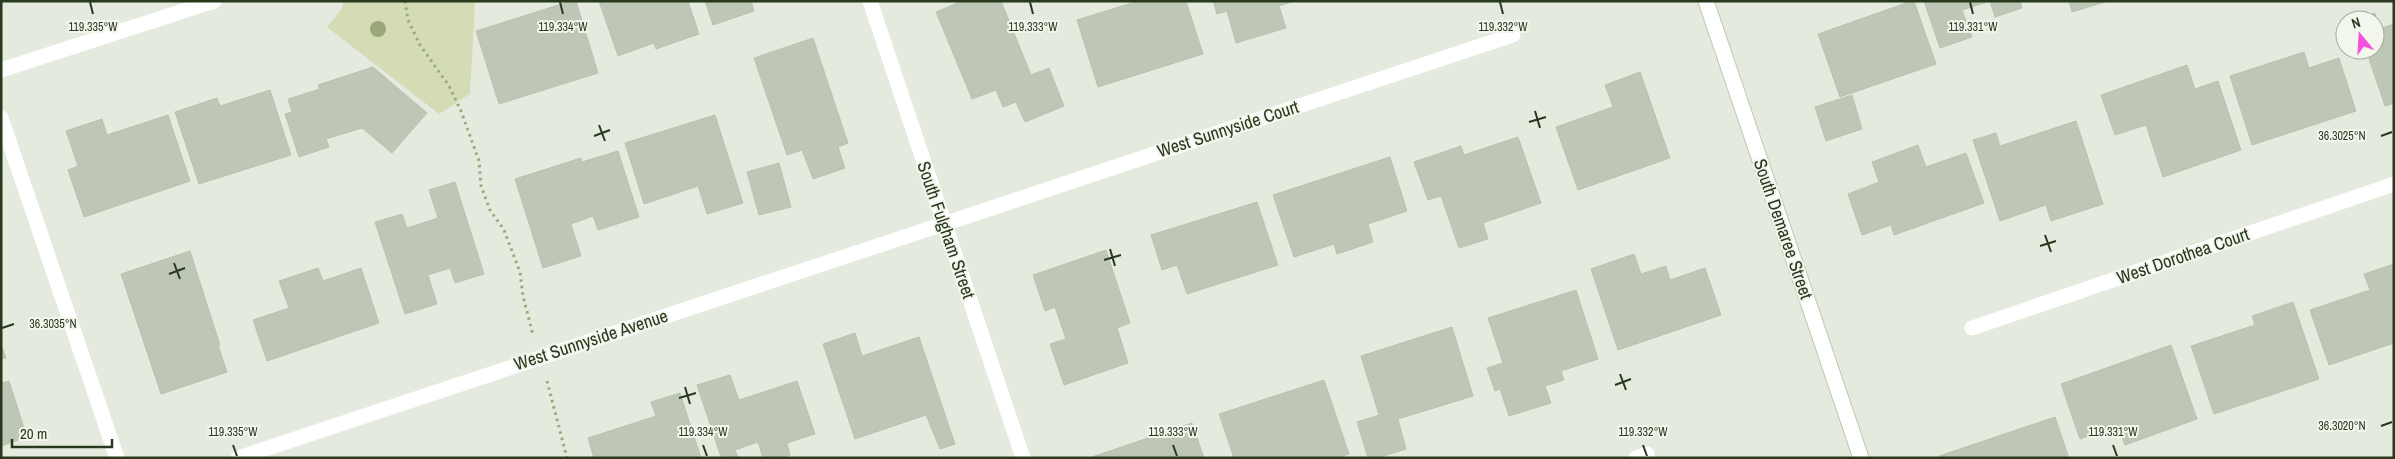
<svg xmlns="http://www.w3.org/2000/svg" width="2395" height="459" font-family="'Archivo Narrow',sans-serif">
<rect width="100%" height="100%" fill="#e4eadd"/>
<path fill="#d5dcb5" d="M344,1h131l-5,93 -31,20 -112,-87 14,-17z"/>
<g fill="#bec7b6" stroke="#b9c3b0">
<path d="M571,1h5l22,72 -99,31 -23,-73z"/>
<path d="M599,1h89l11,33 -43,15 -2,-6 -36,13z"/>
<path d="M705,1h46l3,10 -41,14z"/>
<path d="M962,1h39l30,74 18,-7 15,38 -39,16 -9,-20 -13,5 -7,-17 -24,9 -36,-87z"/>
<path d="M1138,1h48l17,53 -105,33 -21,-67z"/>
<path d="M1213,1h81l-15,5 7,22 -50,15 -9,-32 -10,3z"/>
<path d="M1912,1h2l22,63 -96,33 -22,-63z"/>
<path d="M1924,1h96l2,7 -27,9 -5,-16 -28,9 10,27 -32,11z"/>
<path d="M2069,1h39l-36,11z"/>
<path d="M2375,13l4,16 15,-5v79l-9,3 -19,-56h9v-30l-19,-1z"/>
<path d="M813,38l35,105 -10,4 7,21 -32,11 -11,-29 -15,5 -33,-97z"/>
<path d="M2304,52l5,16 30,-10 17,53 -104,34 -22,-69z"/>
<path d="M2187,65l8,24 23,-8 23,69 -78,27 -17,-52 -31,10 -14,-40z"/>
<path d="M373,67l54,46 -35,40 -30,-25 -36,11 3,8 -30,10 -14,-43 7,-2 -4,-13 32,-10 -2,-4z"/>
<path d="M1640,72l30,86 -92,32 -22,-63 57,-20 -8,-22z"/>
<path d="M270,90l21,65 -92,29 -24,-72 42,-14 3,8z"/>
<path d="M1852,95l10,34 -36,12 -11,-34z"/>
<path d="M168,115l22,66 -106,36 -16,-47 10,-4 -12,-35 36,-12 5,16z"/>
<path d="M715,115l28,88 -36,11 -9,-28 -54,18 -19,-61z"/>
<path d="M2076,121l27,83 -52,17 -5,-16 -46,16 -27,-81 23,-7 4,13z"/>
<path d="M1518,137l23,66 -58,20 5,16 -29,9 -18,-52 -13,4 -14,-38 47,-16 3,9z"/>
<path d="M1918,145l8,22 40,-14 18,50 -90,32 -3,-10 -29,10 -14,-41 31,-12 -7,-20z"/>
<path d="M618,151l21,66 -41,13 -5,-14 -22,8 10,32 -38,12 -28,-89 66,-21 1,4z"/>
<path d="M1390,157l17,54 -39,13 5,18 -36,12 -3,-10 -40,13 -21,-62z"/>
<path d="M779,163l12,44 -32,8 -12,-43z"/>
<path d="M455,182l29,92 -29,9 -5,-15 -22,7 9,29 -32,10 -30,-92 27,-8 5,14 31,-10 -9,-28z"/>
<path d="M1257,202l21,63 -91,29 -10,-29 -15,5 -11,-35z"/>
<path d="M1106,250l24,73 -13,5 11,35 -64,22 -14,-41 16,-5 -11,-32 -10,4 -12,-36z"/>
<path d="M190,251l30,94h-2l9,27 -66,22 -40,-120z"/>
<path d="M1634,254l7,20 25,-8 4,14 35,-12 16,47 -103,35 -27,-81z"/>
<path d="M2394,264v79l-65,22 -19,-55 60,-20 -6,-16z"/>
<path d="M318,268l5,13 38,-13 18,55 -112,38 -14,-41 36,-12 -10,-27z"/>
<path d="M1576,290l22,69 -37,12 3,9 -19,6 6,17 -42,13 -9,-27 -5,2 -8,-23 16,-5 -15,-45z"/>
<path d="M2293,302l26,77 -105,35 -23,-68 64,-21 -3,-9z"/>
<path d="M1452,327l21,69 -75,23 8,30 -29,9h-9l-11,-36 22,-7 -18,-59z"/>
<path d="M855,333l7,23 57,-19 36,107 -15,5 -14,-34 -71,24 -32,-95z"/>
<path d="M1,344l5,14 -5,1z"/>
<path d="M2171,345l26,74 -72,26 -7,-20 -38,14 -19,-55z"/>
<path d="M730,375l9,25 58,-19 18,53 -28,9 3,12 -8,3h-19l-5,-16 -23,8 3,8h-11l-1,-3 -5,2 -24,-72z"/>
<path d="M1,379l2,4 6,-2 18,56 -26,9z"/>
<path d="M1324,380l25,74 -11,4h-104l-15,-44z"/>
<path d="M680,393l21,65h-107l-6,-20 68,-22 -5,-14z"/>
<path d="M2055,417l14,41h-130v-2z"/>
<path d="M1192,423l12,35h-112v-1z"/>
</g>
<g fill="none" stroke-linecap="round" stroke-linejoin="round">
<g stroke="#bccab0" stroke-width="17">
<path id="secondary" d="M1706,1l155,457"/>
</g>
<g stroke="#90af7c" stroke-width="3" stroke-dasharray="2.5 4" stroke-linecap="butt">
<path d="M405,1l3,19 12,25 29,41 12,25 18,50 2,25 9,24 14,20 16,42 3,24 10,39"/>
<path d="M547,381l20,77"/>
</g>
<g stroke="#fff" stroke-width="15">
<path d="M870,1l153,457"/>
<path d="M1,70l213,-69"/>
<path d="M1,118l116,340"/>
<path d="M1972,328l422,-144"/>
<path d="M238,458l1275,-423"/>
<path d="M1636,458l11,-4"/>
</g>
<use href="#secondary" stroke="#fff" stroke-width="15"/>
</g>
<circle fill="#99a779" cx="378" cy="29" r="8"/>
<path fill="none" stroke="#28391e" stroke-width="2" d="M90,2l3,12M560,2l3,12M1030,2l3,12M1500,2l3,12M1970,2l3,12M1535,111l5,17M1529,122l17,-5M599,125l6,16M594,136l16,-6M2381,136l11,-4M2045,235l6,17M2040,246l16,-5M1110,249l5,17M1104,260l17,-5M174,263l6,16M169,274l16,-6M2,328l12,-4M1620,374l6,16M1615,385l16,-6M685,387l5,17M679,398l17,-5M2381,426l11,-4M233,445l4,11M703,445l4,11M1173,445l4,11M1643,445l4,11M2113,445l4,11"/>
<g text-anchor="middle" stroke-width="4" stroke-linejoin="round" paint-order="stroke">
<g font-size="18" fill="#28391e" stroke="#f3f6ed">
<text transform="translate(1228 129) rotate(-18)" y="6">West Sunnyside Court</text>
<text transform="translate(1783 229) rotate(71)" y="6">South Demaree Street</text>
<text transform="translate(946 230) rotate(71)" y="6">South Fulgham Street</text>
<text transform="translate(2183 256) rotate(-19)" y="6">West Dorothea Court</text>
<text transform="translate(591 340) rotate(-18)" y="6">West Sunnyside Avenue</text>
</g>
</g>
<g font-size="12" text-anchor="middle" fill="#28391e" stroke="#f3f6ed" stroke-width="4" stroke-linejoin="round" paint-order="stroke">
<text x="93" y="31">119.335°W</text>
<text x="563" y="31">119.334°W</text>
<text x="1033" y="31">119.333°W</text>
<text x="1503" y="31">119.332°W</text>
<text x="1973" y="31">119.331°W</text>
<text x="2342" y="140">36.3025°N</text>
<text x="53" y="328">36.3035°N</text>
<text x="2342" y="430">36.3020°N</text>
<text x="233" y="436">119.335°W</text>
<text x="703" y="436">119.334°W</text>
<text x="1173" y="436">119.333°W</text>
<text x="1643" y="436">119.332°W</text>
<text x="2113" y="436">119.331°W</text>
</g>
<rect width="2395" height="459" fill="none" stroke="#28391e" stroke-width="5"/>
<g transform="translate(2360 35) rotate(342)"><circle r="24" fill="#f3f6ed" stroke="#a2aa9a"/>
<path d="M0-4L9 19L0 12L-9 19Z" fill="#f74edb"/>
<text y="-8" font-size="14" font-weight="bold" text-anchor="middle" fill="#28391e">N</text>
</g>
<path d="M12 439v8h100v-8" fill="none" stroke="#28391e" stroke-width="2.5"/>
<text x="20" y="439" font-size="15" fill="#28391e" stroke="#f3f6ed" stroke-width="4" paint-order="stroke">20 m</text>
</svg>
